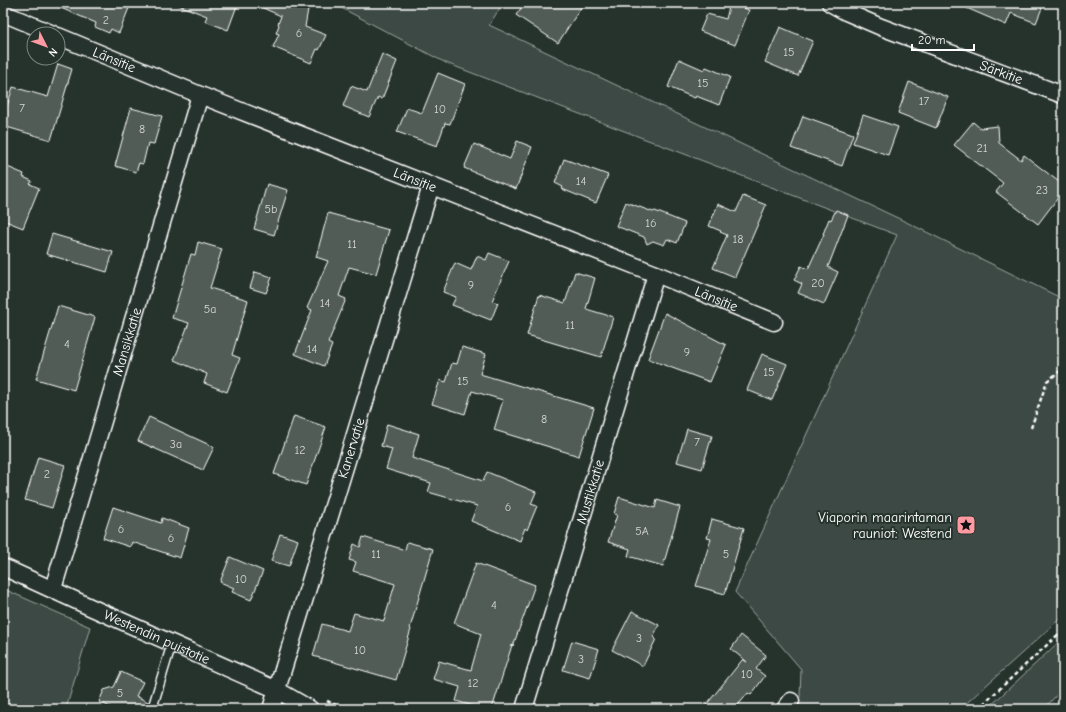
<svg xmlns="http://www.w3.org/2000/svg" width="1066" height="712" font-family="'Comic Neue',sans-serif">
<rect width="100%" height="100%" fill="#26332d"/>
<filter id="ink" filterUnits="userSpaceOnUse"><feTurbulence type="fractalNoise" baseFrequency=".025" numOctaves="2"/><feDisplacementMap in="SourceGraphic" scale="8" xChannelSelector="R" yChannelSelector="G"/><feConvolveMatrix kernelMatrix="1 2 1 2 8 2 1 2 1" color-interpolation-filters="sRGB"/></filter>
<g filter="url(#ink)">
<g fill="#3e4944" stroke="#9ea4a2">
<path d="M332,3h171l-14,22 415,196 159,78v317l-103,93h-169l9,-12 1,-28 -66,-77 162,-357 -451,-172z"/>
<path d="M6,590l84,37 -24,82h-63v-110z"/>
<path d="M1063,638v50l-19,21h-57z"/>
</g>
<g fill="#515c57" stroke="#fff">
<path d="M49,3h82l-12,30 -8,-4 -2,4 -14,-6 1,-4z"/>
<path d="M177,3h61l-10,27 -23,-9 2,-5 -31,-12z"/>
<path d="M252,3h57l-4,24 21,8 -7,15 -2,-1 -6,14 -38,-16 6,-13 -3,-1 3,-8 -1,-1 3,-8z"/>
<path d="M525,3h59l-26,40 -42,-28z"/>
<path d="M730,3l19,7 -14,35 -35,-14 7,-17 19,5z"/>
<path d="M955,3h89l-8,20 -25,-10 -5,12z"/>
<path d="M780,27l33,14 -15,35 -33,-14z"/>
<path d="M382,54l15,7 -15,38 -4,-2 -9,20 -26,-11 8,-20 16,6z"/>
<path d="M679,59l25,11 2,-3 24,10 -11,28 -23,-9 -1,2 -27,-11z"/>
<path d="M58,64l14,5 -21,71 -48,-14v-7l10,-32 35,10z"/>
<path d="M438,73l27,11 -15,40 -5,-1 -8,23 -40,-14 10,-24 15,5z"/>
<path d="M909,82l39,15 -12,31 -38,-15z"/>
<path d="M131,108l31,8 -8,28 -6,-1 -5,21 -4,-1 -3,9 -21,-6z"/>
<path d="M863,115l35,12 -10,28 -35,-12z"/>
<path d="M803,116l50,18 -11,32 -51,-18z"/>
<path d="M973,122l7,6 18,-2 1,17 22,17 3,-5 39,30v6l-25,33 -42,-32 7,-9 -49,-38z"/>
<path d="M517,141l15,6 -16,42 -52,-21 10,-24 36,15z"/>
<path d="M564,159l44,16 -12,28 -34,-14 1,-2 -8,-4z"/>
<path d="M3,165l21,9 -1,3 9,4 -2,3 9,4 -16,40 -20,-8z"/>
<path d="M267,184l21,6 -14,45 -20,-6z"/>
<path d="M743,196l23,9 -31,72 -22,-9 14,-33 -7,-3 1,-1 -12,-5 9,-22 18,8z"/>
<path d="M626,202l27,10 2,-1 30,12 -8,20 -10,-4 -3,6 -11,-4 -6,3 -3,-7 -28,-11z"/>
<path d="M836,210l12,5 -20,52 10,5 -14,32 -26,-11 4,-9 -8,-4 7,-14 7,3 16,-35h-1l6,-15 2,1z"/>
<path d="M328,213l61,17 -13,44 -27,-7 -10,29 7,3 -18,44 4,2 -8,21 -29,-12 17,-44 -5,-2 21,-47 -12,-4z"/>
<path d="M52,234l61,18 -6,20 -61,-18z"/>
<path d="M198,242l24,7 -12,39 38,12 -16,55 8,3 -13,34 -23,-9 3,-9 -33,-14 15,-37 -17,-5 19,-64 4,1z"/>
<path d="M489,253l20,8 -17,40 6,2 -7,17 -39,-15 4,-8 -13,-5 12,-29 16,7 6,-14 9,4z"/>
<path d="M255,272l17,5 -6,16 -16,-5z"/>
<path d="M575,272l20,6 -9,31 27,8 -12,40 -74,-22 12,-40 26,8z"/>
<path d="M58,306l37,11 -21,73 -38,-11z"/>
<path d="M665,313l61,32 -16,37 -62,-23z"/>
<path d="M462,347l24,7 -6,20 114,34 -15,48 -85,-26 9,-30 -31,-9 -7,23 -33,-10 8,-24 6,2 6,-19 5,1z"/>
<path d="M762,354l25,10 -15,36 -25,-10z"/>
<path d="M294,416l32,11 -20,58 -32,-11z"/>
<path d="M149,417l65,30 -11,23 -65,-29z"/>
<path d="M387,424l32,10 -7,24 71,23 4,-9 49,20 -5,12 6,2 -10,24 -2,-2 -5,13 -49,-20 6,-15 -49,-14 3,-9 -45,-14 6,-20 -11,-3z"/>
<path d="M687,429l25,7 -10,33 -25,-7z"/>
<path d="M38,457l27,8 -13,43 -27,-8z"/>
<path d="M619,497l36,11 2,-8 23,7 -17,59 -35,-10 2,-7 -22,-7 9,-27 -3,-1z"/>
<path d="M113,507l48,16 1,-5 27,10 -9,30 -48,-16 -2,5 -27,-9z"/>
<path d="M712,519l32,9 -19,66 -29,-8 15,-47 -4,-1z"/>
<path d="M280,534l18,6 -9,26 -18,-5z"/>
<path d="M363,537l42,13 2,-8 26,7 -23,79 1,1 -15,51 -83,-24 9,-32 26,7 6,-18 30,8 11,-37 -42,-13 3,-9 -7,-2 5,-16 6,3z"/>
<path d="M230,557l33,14 -12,29 -19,-8 2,-4 -14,-6z"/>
<path d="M476,563l59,22 -22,61 -1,-1 -20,64h-9l-27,-8 4,-14 -27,-8 6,-18 32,9 10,-36 -27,-11z"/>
<path d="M632,611l27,14 -6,12 3,2 -13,27 -31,-16z"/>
<path d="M741,635l25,20 -10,14 9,7 -14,19 -3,-2 -13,16h-32l40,-50 4,3 -16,-13z"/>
<path d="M572,641l27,8 -9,29 -27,-8z"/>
<path d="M121,672l22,10 -7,14 12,6 -1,7h-32l-16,-7 5,-12 10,-3z"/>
</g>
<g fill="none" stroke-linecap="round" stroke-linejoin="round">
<g stroke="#fff" stroke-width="11">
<path id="service" d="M152,709l20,-66"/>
</g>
<g stroke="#fff" stroke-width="19">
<g id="minor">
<path id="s1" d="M830,3l16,9 35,15 182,68"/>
<path d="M3,13l50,21"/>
<path id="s2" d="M58,36l142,59 456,179 118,48"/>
<path id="s3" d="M3,567l87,40 187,83 33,19"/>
<path id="s4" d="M53,589l147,-494"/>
<path id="s5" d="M271,709l160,-523"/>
<path id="s6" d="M524,709l132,-435"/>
<path d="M785,709l6,-8"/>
</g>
</g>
<g stroke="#fff" stroke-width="2.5" stroke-dasharray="4 3" stroke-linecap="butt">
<path d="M1031,428l16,-47 16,-12"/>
<path d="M327,701l17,8"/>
<path d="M978,709l85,-79"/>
</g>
<use href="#service" stroke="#26332d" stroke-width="8"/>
<use href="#minor" stroke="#26332d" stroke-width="16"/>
</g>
</g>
<defs>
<g id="sight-square" transform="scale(1)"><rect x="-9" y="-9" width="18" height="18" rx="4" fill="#ff9aa2" stroke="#26332d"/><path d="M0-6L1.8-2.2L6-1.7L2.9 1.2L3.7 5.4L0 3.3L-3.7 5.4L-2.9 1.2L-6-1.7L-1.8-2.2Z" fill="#111"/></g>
</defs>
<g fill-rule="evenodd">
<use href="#sight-square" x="966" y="525"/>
</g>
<g text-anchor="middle" stroke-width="4" stroke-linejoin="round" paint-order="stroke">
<g font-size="12" fill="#d4d6d5">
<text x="106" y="24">2</text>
<text x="299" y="37">6</text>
<text x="789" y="56">15</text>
<text x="703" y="87">15</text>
<text x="924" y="105">17</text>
<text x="22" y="112">7</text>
<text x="440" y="113">10</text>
<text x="142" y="133">8</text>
<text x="982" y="152">21</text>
<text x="581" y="185">14</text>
<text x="1042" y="194">23</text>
<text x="271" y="213">5b</text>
<text x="651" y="227">16</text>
<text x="738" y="243">18</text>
<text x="352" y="248">11</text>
<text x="818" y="287">20</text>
<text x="471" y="289">9</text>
<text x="325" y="307">14</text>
<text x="210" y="313">5a</text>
<text x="570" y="329">11</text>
<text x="67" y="348">4</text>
<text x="312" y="353">14</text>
<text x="687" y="356">9</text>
<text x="769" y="376">15</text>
<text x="463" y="385">15</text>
<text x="544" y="423">8</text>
<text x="697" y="446">7</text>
<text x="176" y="448">3a</text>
<text x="300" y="454">12</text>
<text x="47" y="478">2</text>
<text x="508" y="511">6</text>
<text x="121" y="533">6</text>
<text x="642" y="535">5A</text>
<text x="171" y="542">6</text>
<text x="376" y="558">11</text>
<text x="726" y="558">5</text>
<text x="241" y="583">10</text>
<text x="494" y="609">4</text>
<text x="639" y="642">3</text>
<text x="360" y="654">10</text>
<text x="581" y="663">3</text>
<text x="747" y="678">10</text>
<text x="473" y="687">12</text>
<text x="120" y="697">5</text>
</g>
<g font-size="14" fill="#fff" stroke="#26332d">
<text dy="5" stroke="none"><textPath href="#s2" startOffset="61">Länsitie</textPath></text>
<text dy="5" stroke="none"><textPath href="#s1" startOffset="185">Särkitie</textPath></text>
<text dy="5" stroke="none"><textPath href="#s2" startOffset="385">Länsitie</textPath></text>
<text dy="5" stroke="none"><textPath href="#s2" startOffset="709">Länsitie</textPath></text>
<text dy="5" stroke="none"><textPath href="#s4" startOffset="258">Mansikkatie</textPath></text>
<text dy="5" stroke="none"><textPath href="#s5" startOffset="273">Kanervatie</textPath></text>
<text dy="5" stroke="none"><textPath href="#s6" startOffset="227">Mustikkatie</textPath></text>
<text dy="5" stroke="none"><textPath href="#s3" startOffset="169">Westendin puistotie</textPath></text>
</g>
<g font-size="14" fill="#fff" stroke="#26332d" text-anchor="end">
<text x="952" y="522">Viaporin maarintaman<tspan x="952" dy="16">rauniot: Westend</tspan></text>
</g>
</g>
<rect width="1066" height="712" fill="none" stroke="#26332d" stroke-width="16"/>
<rect x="8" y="8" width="1050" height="696" fill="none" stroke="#fff" stroke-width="1.5" filter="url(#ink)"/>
<g transform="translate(46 46) rotate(132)"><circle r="19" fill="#26332d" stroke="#7d8581"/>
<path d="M0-3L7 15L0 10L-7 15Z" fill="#ff9aa2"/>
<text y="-6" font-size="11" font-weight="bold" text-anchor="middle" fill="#ffffff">N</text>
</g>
<path d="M912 44v6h62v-6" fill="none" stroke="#ffffff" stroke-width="2"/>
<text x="918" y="44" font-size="12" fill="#ffffff" stroke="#26332d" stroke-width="3" paint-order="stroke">20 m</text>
</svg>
